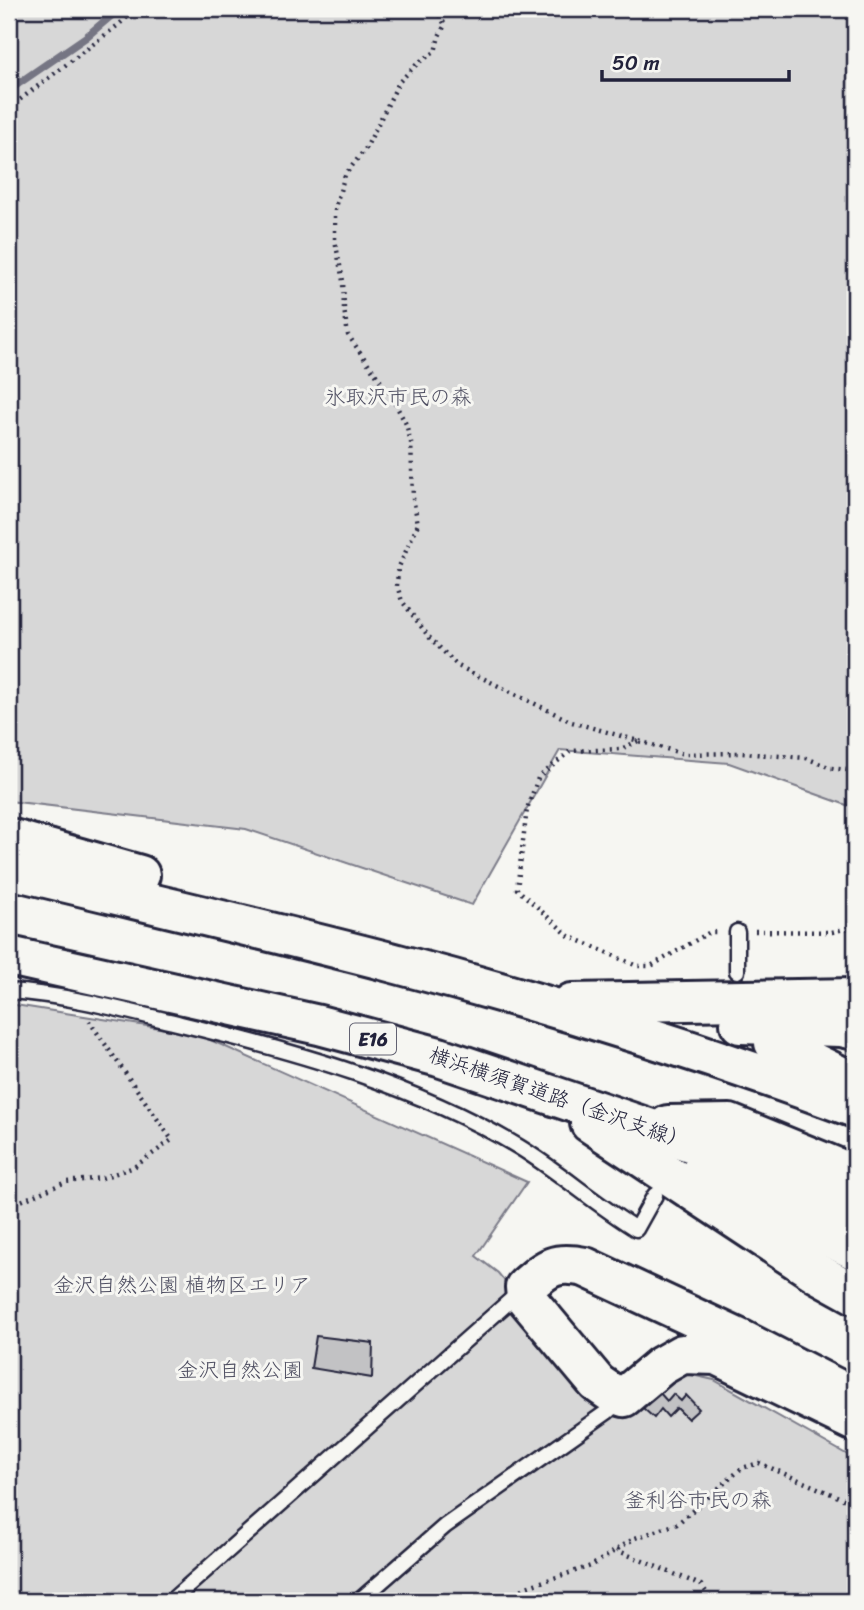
<svg xmlns="http://www.w3.org/2000/svg" width="864" height="1610" font-family="Sriracha,'Klee One',sans-serif">
<rect width="100%" height="100%" fill="#f6f6f2"/>
<filter id="ink" filterUnits="userSpaceOnUse"><feTurbulence type="fractalNoise" baseFrequency=".0143" numOctaves="2"/><feDisplacementMap in="SourceGraphic" scale="14" xChannelSelector="R" yChannelSelector="G"/><feConvolveMatrix kernelMatrix="1 2 1 2 8 2 1 2 1" color-interpolation-filters="sRGB"/></filter>
<g filter="url(#ink)">
<g fill="#d7d7d7" stroke="#7c7c89" stroke-width="2">
<path d="M9,9h846v799l-126,-45 -169,-13 -88,155 -226,-76 -237,-28z"/>
<path d="M9,1004l188,30 330,148 -51,74 22,17 104,125 68,-28 44,10 141,79v142h-846z"/>
</g>
<g fill="none" stroke-linecap="round" stroke-linejoin="round">
<path stroke="#757583" stroke-width="8" d="M9,90l77,-53 33,-28"/>
</g>
<g fill="#c2c2c4" stroke="#22223b" stroke-width="2">
<path d="M316,1336l57,7 -1,35 -61,-10z"/>
<path d="M659,1392l8,9 6,-7 8,7 5,-6 13,14 -11,10 -11,-11 -9,9 -7,-8 -7,9 -11,-10z"/>
</g>
<g fill="none" stroke-linecap="round" stroke-linejoin="round">
<g stroke="#22223b" stroke-width="19">
<g id="service">
<path d="M737,932v39"/>
<path d="M9,991c59,4 114,19 172,33 116,28 234,61 338,123 41,25 76,57 117,82l19,-34"/>
<path d="M171,1601l350,-310"/>
<path d="M359,1601l86,-75 162,-114 13,-12"/>
</g>
</g>
<g stroke="#22223b" stroke-width="44">
<g id="motorway">
<path d="M9,838l131,37"/>
<path d="M9,869c127,31 254,60 381,93 157,41 313,90 465,146"/>
<path d="M9,956l310,69 120,32 289,98 127,55"/>
<path d="M572,1003l283,-5"/>
<path d="M740,1024l101,3 14,3"/>
<path d="M774,1043l81,40"/>
<path d="M590,1123l227,150 38,21"/>
<path d="M668,1125l62,-1 125,51"/>
<path d="M703,1168l105,59 47,23"/>
<path d="M855,1398l-113,-58 -157,-73c-31,-6 -37,0 -60,20l1,11 71,85 13,9 14,5 37,-31 21,-12 34,1 139,67"/>
</g>
</g>
<g stroke="#22223b" stroke-width="4.5" stroke-dasharray="2 5" stroke-linecap="butt">
<path d="M436,9l9,16 -6,11 -4,16 -16,10 -20,20 -33,66 -21,27 -10,32v33l8,41 1,28 4,26 43,61 15,28 5,18 2,56 5,26 -20,45 -1,17 5,15 27,36 29,29 114,56 112,32 58,-1 64,5 25,10 24,3"/>
<path d="M9,108l108,-82 20,-17"/>
<path d="M638,741l-17,8 -51,2 -32,27 -11,31 -10,80 52,47 68,30h14l59,-34h9"/>
<path d="M755,931l77,1 23,-6"/>
<path d="M9,1206l57,-24 36,-4 32,-11 38,-27 -83,-119"/>
<path d="M616,1550l85,35 12,16"/>
<path d="M504,1601l22,-14 65,-21 44,-28 42,-14 65,-56 17,-5 96,41"/>
</g>
<use href="#service" stroke="#f6f6f2" stroke-width="14"/>
<use href="#motorway" stroke="#f6f6f2" stroke-width="38"/>
</g>
</g>
<g text-anchor="middle" stroke-width="6" stroke-linejoin="round" paint-order="stroke">
<rect fill="#f6f6f2" stroke="#626272" stroke-width="2" x="350" y="1023.5" width="46" height="31" rx="5"/>
<g font-size="19" font-weight="bold" fill="#22223b">
<text x="373" y="1046">E16</text>
</g>
<g font-size="21" fill="#4f4f62" stroke="#f6f6f2">
<text x="398" y="404">氷取沢市民の森</text>
<text x="182" y="1292">金沢自然公園 植物区エリア</text>
<text x="240" y="1377">金沢自然公園</text>
<text x="698" y="1507">釜利谷市民の森</text>
</g>
<g font-size="21" fill="#22223b" stroke="#f6f6f2">
<text transform="translate(559 1098) rotate(19)" y="7">横浜横須賀道路（金沢支線）</text>
</g>
</g>
<rect width="864" height="1610" fill="none" stroke="#f6f6f2" stroke-width="35"/>
<rect x="18" y="18" width="829" height="1575" fill="none" stroke="#22223b" stroke-width="2.5" filter="url(#ink)"/>
<path d="M602 70v10h187v-10" fill="none" stroke="#22223b" stroke-width="3.5"/>
<text x="612" y="70" font-size="21" fill="#22223b" stroke="#f6f6f2" stroke-width="5" paint-order="stroke">50 m</text>
</svg>
